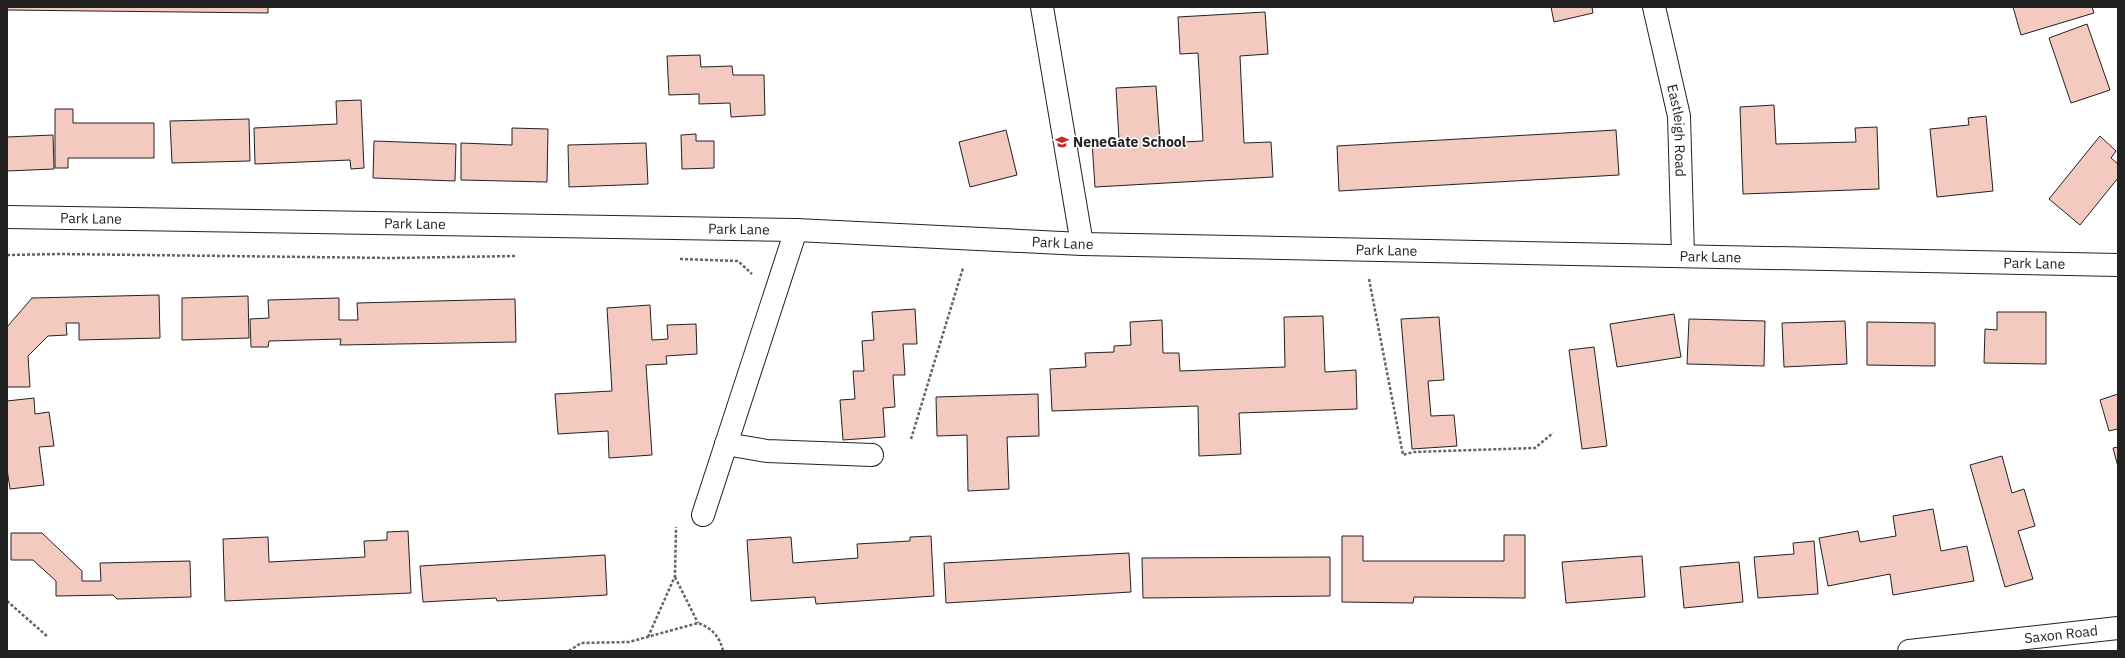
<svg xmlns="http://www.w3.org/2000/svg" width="2125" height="658" font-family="'IBM Plex Sans',sans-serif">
<rect width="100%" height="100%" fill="#fff"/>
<g fill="#f3c9c0" stroke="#222">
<path d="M7,7h261v6l-261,-3z"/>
<path d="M1551,7h41l1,6 -39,9z"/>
<path d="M2013,7h79l2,6 -73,22z"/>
<path d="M1265,12l3,42 -28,2 4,87 27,-1 2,35 -178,10 -3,-45 27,-2 -3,-52 40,-2 4,57 43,-2 -5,-88 -18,1 -2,-37z"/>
<path d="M2087,24l23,66 -39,13 -22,-65z"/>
<path d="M700,55l1,12 31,-1 1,9h31l1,40 -34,2 -1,-14 -31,1v-10l-30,1 -2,-39z"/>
<path d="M361,100l3,68 -13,1 -1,-9 -95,4 -1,-36 83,-4 -1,-23z"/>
<path d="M1774,105l2,39 80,-2 -1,-14 22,-1 2,62 -136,5 -3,-87z"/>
<path d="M55,109h18v14h81v35h-86v10h-13z"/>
<path d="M1986,116l7,75 -56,6 -7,-68 39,-4 -1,-7z"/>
<path d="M249,119l1,42 -78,2 -2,-42z"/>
<path d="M512,128l36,1 -1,53 -86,-2v-37l51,2z"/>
<path d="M1006,130l11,45 -47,12 -11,-45z"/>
<path d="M1616,130l3,45 -280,16 -2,-45z"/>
<path d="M696,134v7h18v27l-32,1 -1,-34z"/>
<path d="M53,135l1,34 -47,2v-34z"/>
<path d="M2100,136l16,15 -5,7 7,6v14l-38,47 -31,-26z"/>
<path d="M374,141l82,3 -1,37 -82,-3z"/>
<path d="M646,143l2,41 -79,3 -1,-42z"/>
<path d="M159,295l1,43 -81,2v-17h-13l1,12 -19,1 -20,20 2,31h-23v-60l25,-29z"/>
<path d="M248,296l1,42 -67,2v-42z"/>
<path d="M339,298v22h19l-1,-17 158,-4 1,43 -176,3 1,-6 -72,2 -1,6h-17l-1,-28 19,-1 -1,-18z"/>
<path d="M650,305l2,35 16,-1 -1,-14 29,-1 1,30 -31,2 1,8 -21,1 6,90 -43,3 -1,-27 -50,3 -3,-40 57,-3 -5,-83z"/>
<path d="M915,309l2,35h-14l2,31h-12l2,32 -12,1 2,29 -42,3 -3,-40 15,-1 -2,-28h11l-2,-30 12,-1 -2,-28z"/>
<path d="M1997,312h49v52l-62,-1 1,-34 12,1z"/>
<path d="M1674,314l7,43 -64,10 -7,-43z"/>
<path d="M1323,316l2,56 31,-2 1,39 -118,4 2,41 -42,2 -1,-50 -146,5 -2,-42 36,-2 -1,-14 29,-1v-6l17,-1 -1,-23 32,-2 1,33h16l1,18 105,-4 -1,-50z"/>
<path d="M1439,317l5,63 -16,1 3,35 23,-1 3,31 -45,3 -11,-130z"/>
<path d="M1689,319l76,2 -1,45 -77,-2z"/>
<path d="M1845,321l2,43 -63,3 -2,-44z"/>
<path d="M1867,322l68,1v43l-68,-1z"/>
<path d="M1594,347l13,99 -25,3 -13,-99z"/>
<path d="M1038,394l1,42 -32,1 2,52 -41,2 -1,-56 -30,1 -1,-39z"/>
<path d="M2118,394v39l-1,-4 -8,2 -9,-31z"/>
<path d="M34,398l1,16 14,-2 5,34 -15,1 5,38 -34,4 -3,-20v-68z"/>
<path d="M2118,447v20l-5,-19z"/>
<path d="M2002,456l10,37 12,-4 11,37 -17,5 15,48 -28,8 -35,-122z"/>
<path d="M1933,509l8,42 26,-5 7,35 -81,14 -3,-21 -62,12 -9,-48 39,-7 2,11 36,-6 -3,-20z"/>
<path d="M408,531l3,62 -186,8 -2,-62 45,-2 1,25 96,-5 -1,-16 23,-1v-8z"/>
<path d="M11,533h31l40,38v10h19l-1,-18 90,-2 1,36 -74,2 -4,-4 -57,1v-15l-23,-21h-22z"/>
<path d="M1504,535h21v63l-111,-1 -1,6 -71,-1v-66h21v25h141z"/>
<path d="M931,536l3,60 -118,8 -1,-7 -64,4 -4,-61 44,-3 2,26 65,-5 -1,-14 53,-3v-4z"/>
<path d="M1814,541l4,53 -60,4 -4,-41 40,-3 -1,-11z"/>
<path d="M1129,553l2,39 -185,11 -2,-40z"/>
<path d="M605,555l2,40 -110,6 -1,-3 -73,4 -3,-36z"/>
<path d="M1642,556l3,41 -79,6 -4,-41z"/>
<path d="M1330,557v39l-187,2 -1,-40z"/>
<path d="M1739,562l4,40 -59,6 -4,-41z"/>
</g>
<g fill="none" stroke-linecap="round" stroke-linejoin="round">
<g stroke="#222" stroke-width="24">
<g id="minor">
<path d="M1042,7l40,237"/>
<path id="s1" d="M1654,7l25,109 4,139"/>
<path id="s2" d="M7,217l789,13 286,14 1036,21"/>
<path d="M726,444l41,7 105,4"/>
<path d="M703,515l93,-285"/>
<path id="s3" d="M1909,651l209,-23"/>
</g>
</g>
<g stroke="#646464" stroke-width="2.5" stroke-dasharray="3 2" stroke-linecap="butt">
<path d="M7,255l52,-1 333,4 125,-2"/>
<path d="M680,259l58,2 14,13"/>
<path d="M1369,279l34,176 10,-3 122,-4 18,-15"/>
<path d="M911,439l52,-171"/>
<path d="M675,577l23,46"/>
<path d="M7,601l41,36"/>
<path d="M648,637l27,-61 1,-49"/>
<path d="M569,651l12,-8 48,-1 69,-19c14,5 22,14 25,28"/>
</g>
<use href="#minor" stroke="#fff" stroke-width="22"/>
</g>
<defs>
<g id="school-bare" transform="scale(1.08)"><path d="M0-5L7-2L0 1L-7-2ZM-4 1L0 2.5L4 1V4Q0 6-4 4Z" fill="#c62828" stroke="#fff" stroke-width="2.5" paint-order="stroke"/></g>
</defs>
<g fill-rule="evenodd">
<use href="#school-bare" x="1062" y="142"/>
</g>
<g text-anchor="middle" stroke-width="3" stroke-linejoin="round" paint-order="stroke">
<g font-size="14" fill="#222" stroke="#fff">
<text dy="5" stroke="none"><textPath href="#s1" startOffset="126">Eastleigh Road</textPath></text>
<text dy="5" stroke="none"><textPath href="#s2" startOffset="84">Park Lane</textPath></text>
<text dy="5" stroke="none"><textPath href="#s2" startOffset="408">Park Lane</textPath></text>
<text dy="5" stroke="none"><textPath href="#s2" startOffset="732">Park Lane</textPath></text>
<text dy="5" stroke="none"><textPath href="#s2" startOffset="1056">Park Lane</textPath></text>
<text dy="5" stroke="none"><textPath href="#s2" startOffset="1380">Park Lane</textPath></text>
<text dy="5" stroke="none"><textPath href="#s2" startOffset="1704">Park Lane</textPath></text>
<text dy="5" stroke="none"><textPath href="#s2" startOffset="2028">Park Lane</textPath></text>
<text dy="5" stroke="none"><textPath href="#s3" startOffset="153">Saxon Road</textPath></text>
</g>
<g font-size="14" font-weight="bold" fill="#222" stroke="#fff" text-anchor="start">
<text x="1073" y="147">NeneGate School</text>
</g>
</g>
<rect width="2125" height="658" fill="none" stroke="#222222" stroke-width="16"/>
</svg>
